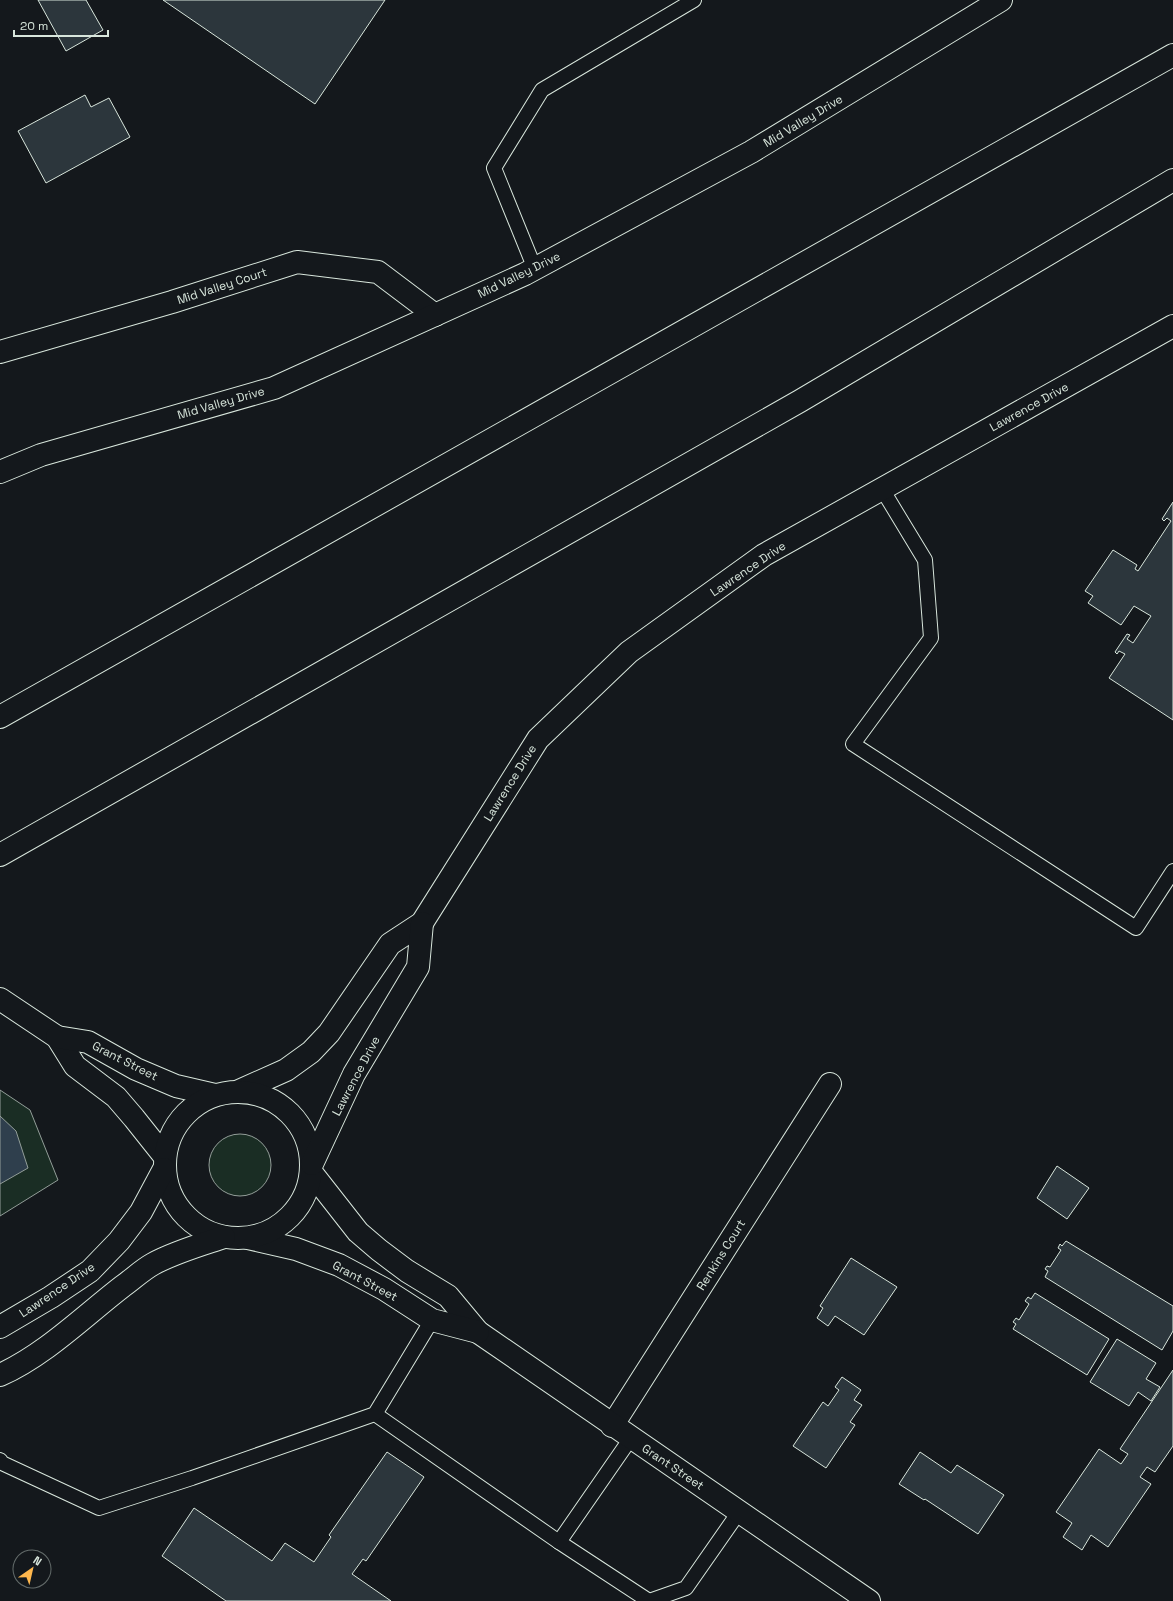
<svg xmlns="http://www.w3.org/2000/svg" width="1173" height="1601" font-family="'Space Grotesk',sans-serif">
<rect width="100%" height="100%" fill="#14181c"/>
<g fill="#1a2d24" stroke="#939e99">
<path d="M0,1090l30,20 28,70 -58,36z"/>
<circle cx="240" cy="1165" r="31"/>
</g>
<path fill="#2f3f4d" stroke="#939e99" d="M0,1116l16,15 12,37 -28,16z"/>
<g fill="#2c363c" stroke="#d8e6dc">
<path d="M38,0h48l17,30 -37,21z"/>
<path d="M163,0h222l-70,104z"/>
<path d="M85,95l6,12 18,-9 21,39 -84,46 -28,-52z"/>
<path d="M1173,502v218l-64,-42 16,-24 -6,-3 -2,3 -2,-2 12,-18 3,1 -3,4 6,4 18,-27 -17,-10 -13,19 -33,-22 5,-7 -8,-5 28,-41 24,15 -2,4 3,2 33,-50 -4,-3 -3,3 -2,-2z"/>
<path d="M1057,1166l32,22 -22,31 -30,-21z"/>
<path d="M1066,1241l107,65v25l-11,19 -117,-73 3,-6 -3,-2 2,-3 3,1 11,-17 -3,-2 2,-4 2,2z"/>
<path d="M851,1258l46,29 -33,48 -29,-19 -7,10 -11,-8 6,-10 -3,-2z"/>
<path d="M1035,1293l74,46 -22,36 -74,-46 3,-5 -3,-2 3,-4 3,2 10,-16 -4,-3 3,-4 3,2z"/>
<path d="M1117,1339l39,24 -10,16 14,8 -9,14 -13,-9 -9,14 -39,-24z"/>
<path d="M1173,1370v76l-18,26 -8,-5 -7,10 11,7 -43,63 -17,-12 -9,15 -19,-13 9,-14 -16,-11 43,-63 22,15 7,-10 -8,-5z"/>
<path d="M842,1377l19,13 -7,10 8,5 -12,17 5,3 -29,43 -33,-22 30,-44 5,4 11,-16 -4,-3z"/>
<path d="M387,1452l37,25 -58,84 -3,-2 -11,15 39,27h-165l-64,-45 32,-48 78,53 13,-18 29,19 17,-25 -2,-2z"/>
<path d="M920,1452l31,21 6,-8 47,30 -26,39 -53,-35 -1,1 -25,-16z"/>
</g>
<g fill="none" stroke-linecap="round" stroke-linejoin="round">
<g stroke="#d8e6dc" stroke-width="16">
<g id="service">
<path d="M535,269l-41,-101 48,-78 152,-90"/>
<path d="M882,489l43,71 6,78 -78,106 283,184 37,-57"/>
<path d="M375,1414l184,128 90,59"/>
<path d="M0,1460l2,3 97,45 93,-30 183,-64 57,-94"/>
<path d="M559,1542l72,-104"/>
<path d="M649,1601l37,-13 53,-76"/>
</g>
</g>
<g stroke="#d8e6dc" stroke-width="24">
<g id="minor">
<path d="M0,352l172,-50 125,-40 81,10 57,43"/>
<path d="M0,472l41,-17 233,-67 251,-114 226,-122 250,-152"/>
<path d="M612,1426l218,-342"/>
</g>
</g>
<g stroke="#d8e6dc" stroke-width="24">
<g id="tertiary">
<path d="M0,999l57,38 18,29 41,31 18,21 31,39"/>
<path d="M57,1037l31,5 48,27 40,17 39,9"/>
<path d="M311,1172l47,60 21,18 28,21 41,25 30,36 391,269"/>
<path d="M248,1238l48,11 43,16 45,24 48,31 46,12"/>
</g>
</g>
<g stroke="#d8e6dc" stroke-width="24">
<g id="secondary">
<path d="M239,1091l47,-21 25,-18 18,-19 61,-89 32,-21 116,-184 91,-87 135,-97 409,-229"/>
<circle cx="238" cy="1165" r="73"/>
<path d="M312,1164l42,-90 64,-107 4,-44"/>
<path d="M0,1327l51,-30 39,-26 29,-30 22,-29 23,-43"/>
<path d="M0,1375c45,-20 84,-59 123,-89 10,-7 19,-16 30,-22 22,-12 47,-19 71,-27"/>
</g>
</g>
<g stroke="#d8e6dc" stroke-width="24">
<g id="motorway">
<path d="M0,717l1173,-662"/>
<path d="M0,855l800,-454 373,-221"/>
</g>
</g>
<use href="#service" stroke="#14181c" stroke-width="14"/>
<use href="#minor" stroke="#14181c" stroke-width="22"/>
<use href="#tertiary" stroke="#14181c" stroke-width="22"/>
<use href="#secondary" stroke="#14181c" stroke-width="22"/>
<use href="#motorway" stroke="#14181c" stroke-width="22"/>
</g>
<g text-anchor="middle" stroke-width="3" stroke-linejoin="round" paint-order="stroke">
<g font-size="12" fill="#d8e6dc" stroke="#14181c">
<text transform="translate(803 121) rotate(-31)" y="4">Mid Valley Drive</text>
<text transform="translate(519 275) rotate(-26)" y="4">Mid Valley Drive</text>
<text transform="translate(222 286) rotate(-18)" y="4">Mid Valley Court</text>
<text transform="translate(221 403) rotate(-16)" y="4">Mid Valley Drive</text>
<text transform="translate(1029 407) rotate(-29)" y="4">Lawrence Drive</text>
<text transform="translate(748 569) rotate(-34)" y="4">Lawrence Drive</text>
<text transform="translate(510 783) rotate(-58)" y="4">Lawrence Drive</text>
<text transform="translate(125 1061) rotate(27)" y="4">Grant Street</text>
<text transform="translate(356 1076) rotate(-62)" y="4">Lawrence Drive</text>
<text transform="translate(721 1255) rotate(-58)" y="4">Renkins Court</text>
<text transform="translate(365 1281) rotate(28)" y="4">Grant Street</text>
<text transform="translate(57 1290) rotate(-34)" y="4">Lawrence Drive</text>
<text transform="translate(673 1467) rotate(34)" y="4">Grant Street</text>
</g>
</g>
<g transform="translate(32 1569) rotate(34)"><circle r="19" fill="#14181c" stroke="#626a69"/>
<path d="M0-3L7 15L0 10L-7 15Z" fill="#ffb74d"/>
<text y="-6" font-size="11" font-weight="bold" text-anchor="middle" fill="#d8e6dc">N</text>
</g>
<path d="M14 30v6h94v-6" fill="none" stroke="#d8e6dc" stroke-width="2"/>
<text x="20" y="30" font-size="12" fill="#d8e6dc" stroke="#14181c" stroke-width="3" paint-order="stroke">20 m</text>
</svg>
